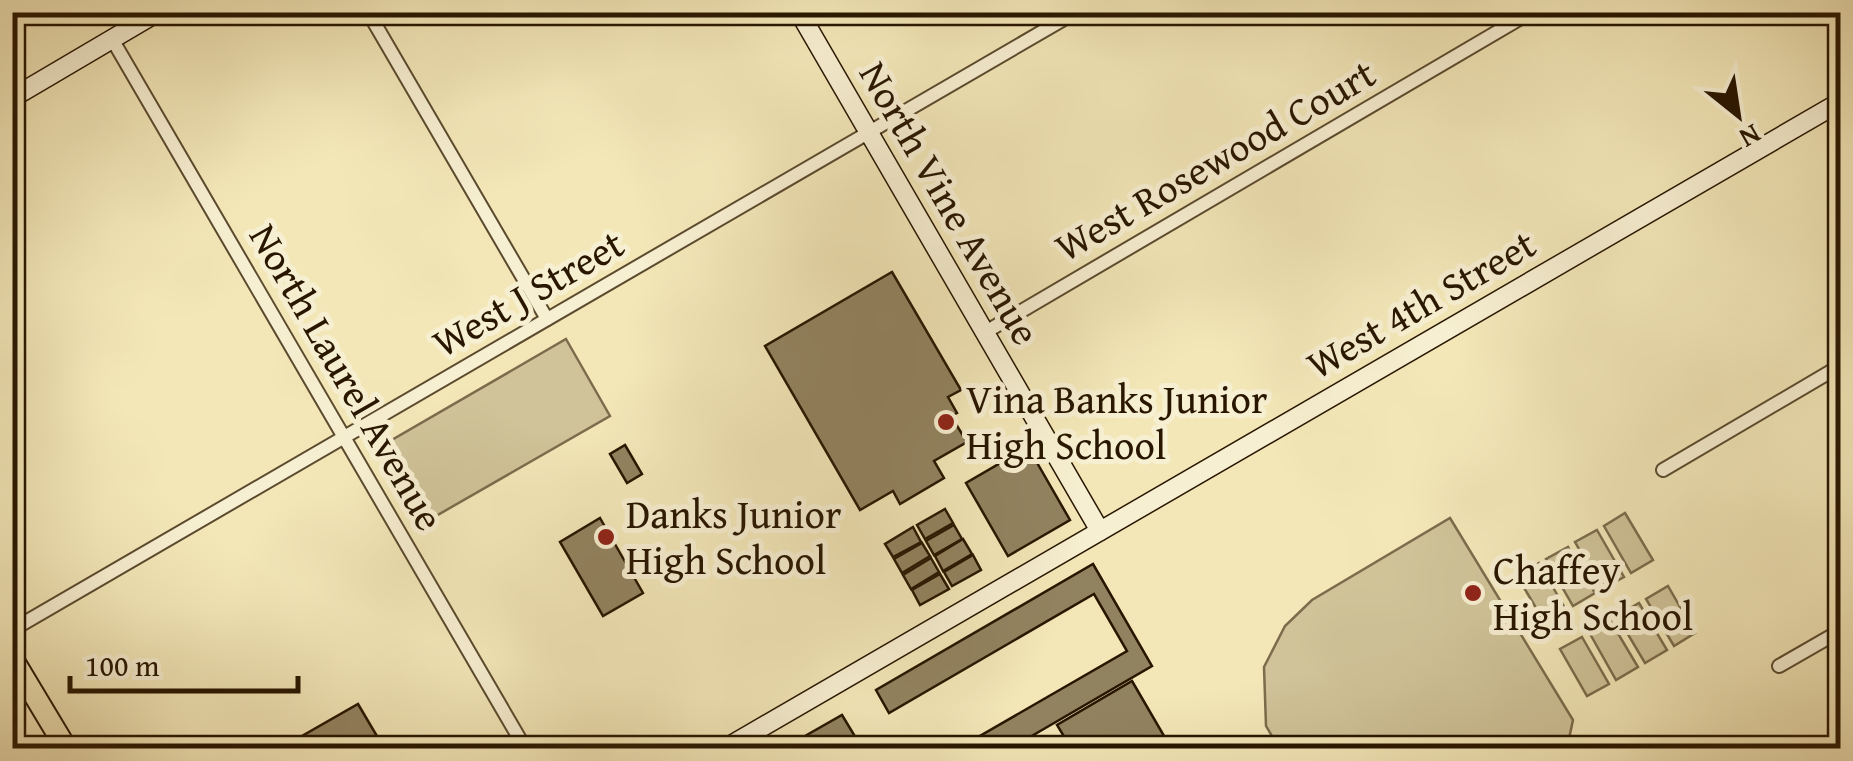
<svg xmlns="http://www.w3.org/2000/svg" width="1853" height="761" font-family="'Gentium Book Plus',serif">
<rect width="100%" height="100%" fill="#f3e7b8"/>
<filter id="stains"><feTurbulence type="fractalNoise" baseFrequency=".002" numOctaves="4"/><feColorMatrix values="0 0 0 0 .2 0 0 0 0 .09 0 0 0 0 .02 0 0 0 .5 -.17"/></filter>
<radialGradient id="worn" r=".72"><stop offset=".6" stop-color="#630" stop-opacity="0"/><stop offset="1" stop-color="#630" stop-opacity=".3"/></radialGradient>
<g fill="#d0c399" stroke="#7c6c4c" stroke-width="2.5">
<path d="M566,339l44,77 -188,108 -44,-76z"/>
<path d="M1625,513l28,47 -22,13 -27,-47z"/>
<path d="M1450,518l123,202 -6,28h-288l-13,-22 -2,-59 21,-41 27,-26z"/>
<path d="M1597,530l27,47 -22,12 -27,-47z"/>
<path d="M1568,547l27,46 -22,13 -27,-47z"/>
<path d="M1539,563l27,47 -21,13 -28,-47z"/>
<path d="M1668,586l27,47 -21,13 -28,-47z"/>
<path d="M1639,603l28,47 -22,13 -28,-47z"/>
<path d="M1610,620l28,47 -22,13 -27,-48z"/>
<path d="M1582,637l27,47 -22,12 -27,-47z"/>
</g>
<g fill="#928360" stroke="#281600" stroke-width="2.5">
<path d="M892,272l69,118 -13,7 9,16 -6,3 16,26 -33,19 10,17 -44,26 -7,-13 -33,19 -95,-164z"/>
<path d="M625,445l17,29 -15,9 -17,-29z"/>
<path d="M1028,447l42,73 -62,36 -42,-73z"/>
<path d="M945,509l8,14 -28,16 -8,-14z"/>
<path d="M600,518l43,75 -40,23 -43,-74z"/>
<path d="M954,525l8,14 -28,16 -8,-14z"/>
<path d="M913,527l8,15 -28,15 -8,-13z"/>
<path d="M963,539l9,15 -29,17 -8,-15z"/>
<path d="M922,543l8,13 -28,17 -8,-14z"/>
<path d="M973,555l8,15 -29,16 -8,-14z"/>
<path d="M931,558l8,14 -28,17 -8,-14z"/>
<path d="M1093,564l59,102 -141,82h-52l168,-97 -33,-57 -205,119 -13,-23z"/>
<path d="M940,574l9,15 -29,16 -8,-15z"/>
<path d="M1132,681l35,60 -13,7h-83l-14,-23z"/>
<path d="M358,704l26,44h-103z"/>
<path d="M842,715l20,33h-78z"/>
</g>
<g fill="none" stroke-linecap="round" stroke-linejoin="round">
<g stroke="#5b4a2e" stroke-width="16">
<g id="street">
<path d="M368,12l179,307"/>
<path d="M112,39l413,709"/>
<path d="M984,333l547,-321"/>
<path d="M1663,470l177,-104"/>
<path d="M12,630l1064,-618"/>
<path d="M1779,666l61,-35"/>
</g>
</g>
<g stroke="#281600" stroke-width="21">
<g id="secondary">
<path d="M799,12l301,519"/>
<path d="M12,98l146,-86"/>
<path d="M726,748l1114,-646"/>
</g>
</g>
<g stroke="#281600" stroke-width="24">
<path id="primary" d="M12,658l54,90"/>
</g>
<use href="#street" stroke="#f7efd1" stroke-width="12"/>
<use href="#secondary" stroke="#f7efd1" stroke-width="18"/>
<use href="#primary" stroke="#f3e7b8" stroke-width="20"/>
</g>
<g fill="#8f2418" stroke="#f7efd1" stroke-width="4">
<circle cx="946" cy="422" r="10"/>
<circle cx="606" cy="537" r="10"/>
<circle cx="1473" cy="593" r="10"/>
</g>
<g text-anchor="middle" stroke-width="10" stroke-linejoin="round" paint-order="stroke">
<g font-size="40" fill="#281600" stroke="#f7efd1">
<text transform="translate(1215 160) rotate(-30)" y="14">West Rosewood Court</text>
<text transform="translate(950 203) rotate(60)" y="14">North Vine Avenue</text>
<text transform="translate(528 293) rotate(-30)" y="14">West J Street</text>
<text transform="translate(1421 304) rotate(-30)" y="14">West 4th Street</text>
<text transform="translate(347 377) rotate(60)" y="14">North Laurel Avenue</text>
</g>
<g font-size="40" fill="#281600" stroke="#f7efd1" text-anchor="start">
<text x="966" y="413">Vina Banks Junior<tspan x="966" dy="46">High School</tspan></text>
<text x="626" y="528">Danks Junior<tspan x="626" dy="46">High School</tspan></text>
<text x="1493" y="584">Chaffey<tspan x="1493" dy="46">High School</tspan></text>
</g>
</g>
<rect width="1853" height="761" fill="none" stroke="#f3e7b8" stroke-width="50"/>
<rect x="15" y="15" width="1823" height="731" fill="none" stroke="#281600" stroke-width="5"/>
<rect x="25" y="25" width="1803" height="711" fill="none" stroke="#281600" stroke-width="2.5"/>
<g transform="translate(1738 115) rotate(150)" stroke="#f7efd1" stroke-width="8" paint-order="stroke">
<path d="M0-8L18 38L0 25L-18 38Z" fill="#281600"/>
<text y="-15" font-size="28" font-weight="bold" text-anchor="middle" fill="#281600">N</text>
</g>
<path d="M70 676v15h228v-15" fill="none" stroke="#281600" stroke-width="5"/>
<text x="85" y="676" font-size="30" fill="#281600" stroke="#f7efd1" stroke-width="8" paint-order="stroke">100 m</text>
<rect width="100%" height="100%" filter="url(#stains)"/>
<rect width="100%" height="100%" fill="url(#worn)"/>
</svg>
